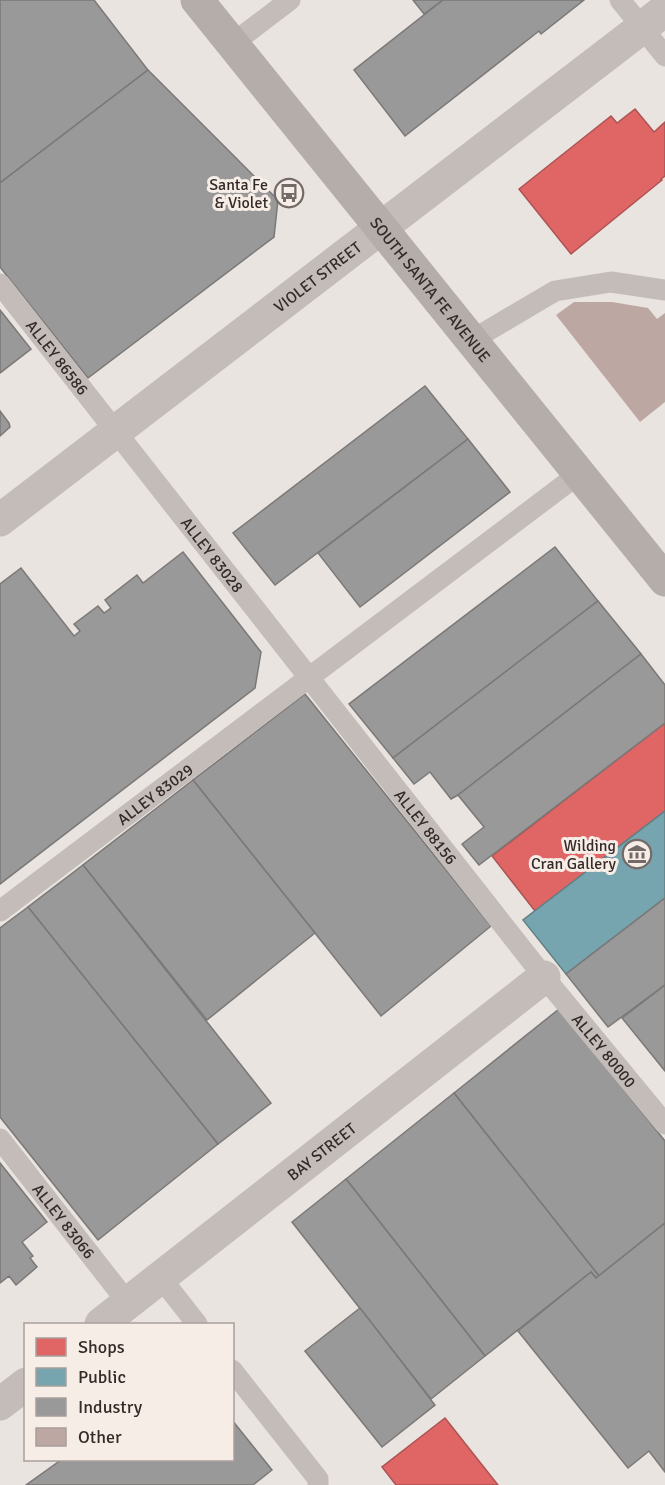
<svg xmlns="http://www.w3.org/2000/svg" width="665" height="1485" font-family="Signika,sans-serif">
<rect width="100%" height="100%" fill="#eae4e0"/>
<g fill="#e06666" stroke="#ac5453" stroke-width="1.5">
<path d="M635,109l19,23 11,-10v54l-4,3 1,1 -91,74 -52,-65 92,-73 6,7z"/>
<path d="M665,723v88l-130,100 -43,-55z"/>
<path d="M445,1418l53,67h-102l-14,-18z"/>
</g>
<path fill="#76a5af" stroke="#628086" stroke-width="1.5" d="M665,811v87l-99,76 -43,-54z"/>
<g fill="#999" stroke="#7b7877" stroke-width="1.5">
<path d="M0,0h94l54,70 -148,113z"/>
<path d="M413,0h30l-19,14z"/>
<path d="M443,0h141l-43,34 -2,-3 -134,105 -51,-66z"/>
<path d="M148,70l130,130 -4,37 -186,141 -88,-111v-84z"/>
<path d="M0,310l31,39 -31,24z"/>
<path d="M425,386l43,53 -193,146 -42,-52z"/>
<path d="M0,411l9,12 1,4 -10,9z"/>
<path d="M468,439l42,53 -150,115 -42,-54z"/>
<path d="M555,547l43,54 -205,157 -44,-54z"/>
<path d="M183,552l78,100 -6,36 -255,196v-300l21,-16 53,68 6,-5 -6,-7 24,-18 6,7 7,-5 -6,-8 32,-25 6,8z"/>
<path d="M598,601l43,53 -183,141 -7,4 -21,-27 -16,12 -21,-26z"/>
<path d="M641,654l24,31v38l-186,142 -17,-21 22,-17 -26,-32z"/>
<path d="M305,694l186,232 -110,90 -188,-236z"/>
<path d="M193,780l122,153 -108,87 -124,-155z"/>
<path d="M83,865l188,238 -53,41 -190,-237z"/>
<path d="M665,898v87l-57,42 -42,-53z"/>
<path d="M28,907l190,237 -120,96 -98,-123v-189z"/>
<path d="M665,985v86l-43,-53z"/>
<path d="M559,1009l106,132v82l-66,53 -145,-183z"/>
<path d="M454,1093l145,183 -3,2 -5,-6 -106,84 -139,-177z"/>
<path d="M0,1163l47,59 -25,20 11,14 -3,2 7,9 -21,18 -7,-9 -9,7z"/>
<path d="M346,1179l139,177 -54,43 -139,-177z"/>
<path d="M665,1223v249l-16,-21 -21,17 -110,-137 73,-59 5,6z"/>
<path d="M360,1308l75,97 -53,42 -77,-96z"/>
<path d="M232,1420l40,50 -19,15h-227l35,-25h171z"/>
</g>
<path fill="#bda7a3" d="M574,302h38l36,6 9,11 8,-6v89l-25,20 -84,-107z"/>
<g fill="none" stroke-linecap="round" stroke-linejoin="round">
<g stroke="#c3bcb9" stroke-width="21">
<path d="M620,0l45,56"/>
<path d="M232,44l58,-44"/>
<path id="s1" d="M0,284l544,693 121,147"/>
<path d="M472,340l83,-49 56,-9 54,8"/>
<path id="s2" d="M0,911l580,-438"/>
<path id="s3" d="M0,1139l128,164"/>
<path d="M161,1278l36,46"/>
<path d="M232,1370l86,109v6"/>
</g>
<g stroke="#c3bcb9" stroke-width="33">
<path id="s4" d="M0,520l665,-510"/>
<path id="s5" d="M101,1324l443,-347"/>
<path d="M0,1404l26,-20"/>
</g>
<path stroke="#b4adaa" stroke-width="33" id="s6" d="M197,0l468,580"/>
</g>
<defs>
<g id="bus-ring" transform="scale(1.5)"><circle r="9.5" fill="#f7ede7" stroke="#746b68" stroke-width="1.5"/><path d="M-5-6H5V4H4V6H2V4H-2V6H-4V4H-5ZM-3.5-4V0h7V-4ZM-3.5 1.2v1.5H-2V1.2ZM2 1.2v1.5H3.5V1.2Z" fill="#746b68"/></g>
<g id="museum-ring" transform="scale(1.5)"><circle r="9.5" fill="#f7ede7" stroke="#746b68" stroke-width="1.5"/><path d="M0-6L6-3V-2H-6V-3ZM-5-1h2V3h-2ZM-1-1h2V3h-2ZM3-1h2V3H3ZM-6 4H6V6H-6Z" fill="#746b68"/></g>
</defs>
<g fill-rule="evenodd">
<use href="#bus-ring" x="289" y="193"/>
<use href="#museum-ring" x="637" y="854"/>
</g>
<g text-anchor="middle" stroke-width="6" stroke-linejoin="round" paint-order="stroke">
<g font-size="16" fill="#342a28" stroke="#f7ede7" text-anchor="end">
<text x="268" y="190">Santa Fe<tspan x="268" dy="18">&amp; Violet</tspan></text>
<text x="616" y="851">Wilding<tspan x="616" dy="18">Cran Gallery</tspan></text>
</g>
<g font-size="16" fill="#342a28" stroke="#f7ede7">
<text dy="6" stroke="none"><textPath href="#s4" startOffset="400">VIOLET STREET</textPath></text>
<text dy="6" stroke="none"><textPath href="#s6" startOffset="372">SOUTH SANTA FE AVENUE</textPath></text>
<text dy="6" stroke="none"><textPath href="#s1" startOffset="93">ALLEY 86586</textPath></text>
<text dy="6" stroke="none"><textPath href="#s1" startOffset="344">ALLEY 83028</textPath></text>
<text dy="6" stroke="none"><textPath href="#s2" startOffset="194">ALLEY 83029</textPath></text>
<text dy="6" stroke="none"><textPath href="#s1" startOffset="690">ALLEY 88156</textPath></text>
<text dy="6" stroke="none"><textPath href="#s1" startOffset="976">ALLEY 80000</textPath></text>
<text dy="6" stroke="none"><textPath href="#s5" startOffset="280">BAY STREET</textPath></text>
<text dy="6" stroke="none"><textPath href="#s3" startOffset="104">ALLEY 83066</textPath></text>
</g>
</g>
<rect x="24" y="1323" width="210" height="138" fill="#f7ede7" stroke="#a99f9b" stroke-width="1.5"/>
<rect x="36" y="1338" width="30" height="18" fill="#e06666" stroke="#a99f9b" stroke-width="1.5"/>
<text x="78" y="1353" font-size="18" fill="#342a28">Shops</text>
<rect x="36" y="1368" width="30" height="18" fill="#76a5af" stroke="#a99f9b" stroke-width="1.5"/>
<text x="78" y="1383" font-size="18" fill="#342a28">Public</text>
<rect x="36" y="1398" width="30" height="18" fill="#999999" stroke="#a99f9b" stroke-width="1.5"/>
<text x="78" y="1413" font-size="18" fill="#342a28">Industry</text>
<rect x="36" y="1428" width="30" height="18" fill="#bda7a3" stroke="#a99f9b" stroke-width="1.5"/>
<text x="78" y="1443" font-size="18" fill="#342a28">Other</text>
</svg>
